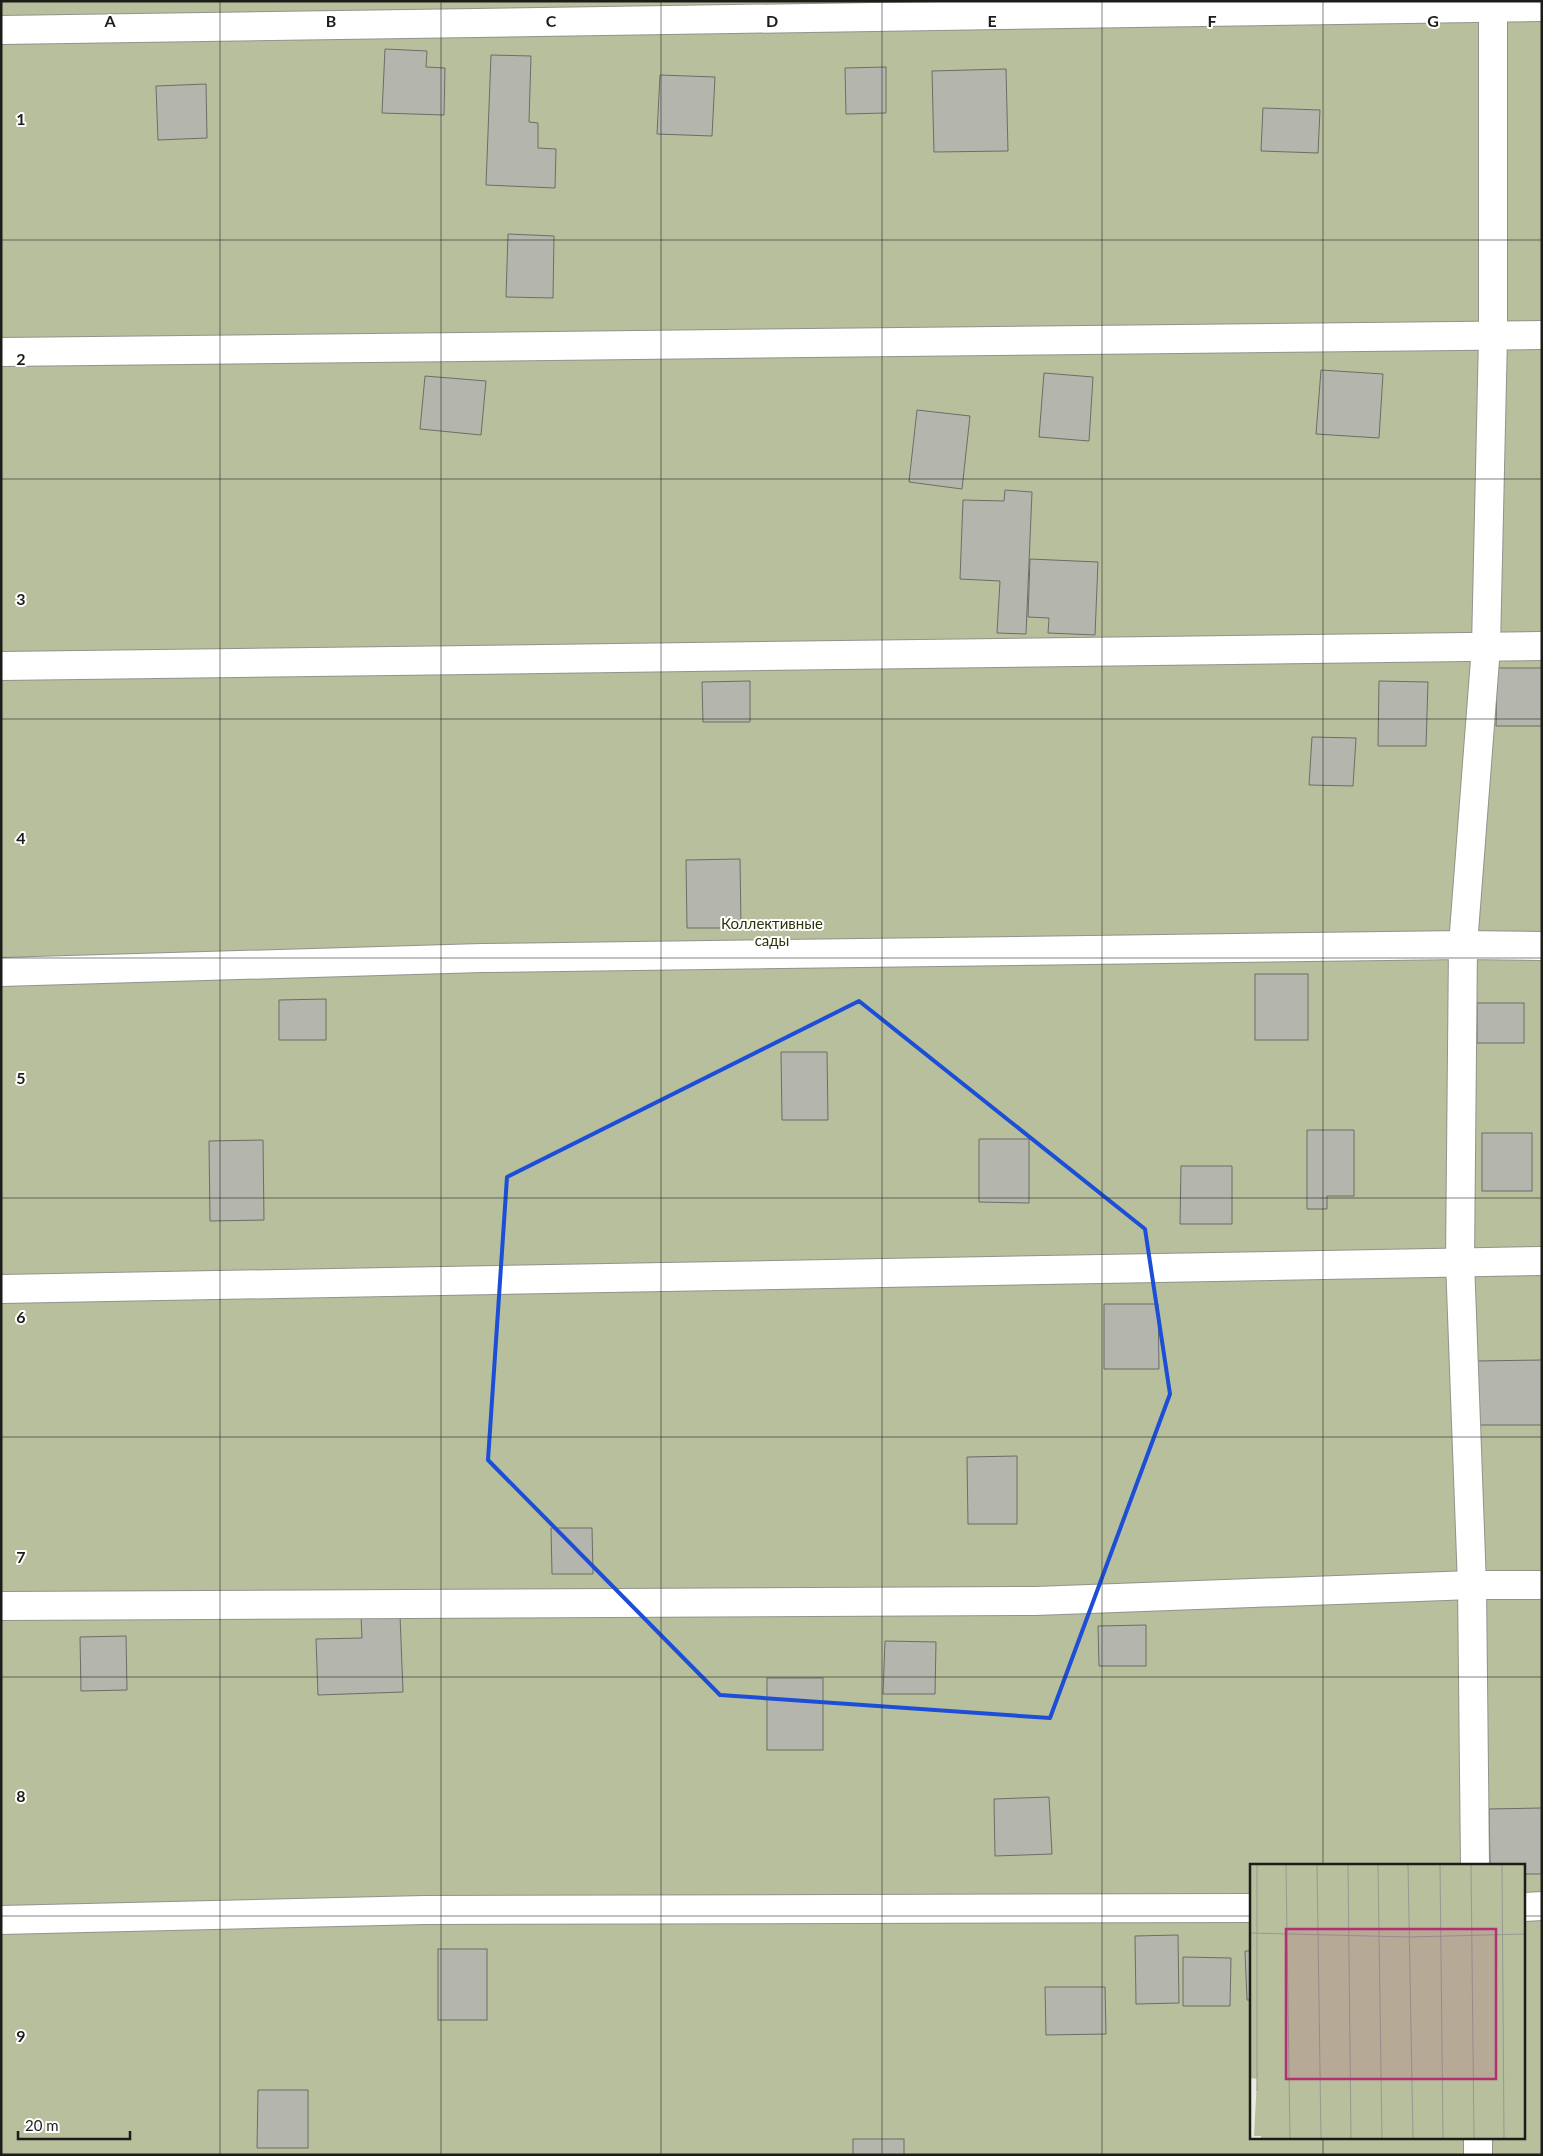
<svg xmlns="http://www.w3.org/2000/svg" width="1543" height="2156" font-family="Lato,sans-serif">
<rect width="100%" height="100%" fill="#e9ebe2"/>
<path fill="#b7bf9d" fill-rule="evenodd" d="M1,1h1541v2154h-1541zM1252,1865h272v272h-272z"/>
<g fill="#b4b6ad" stroke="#6c6e66">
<path d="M385,49l42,2 -1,16 19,1 -1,47 -62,-2z"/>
<path d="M491,55l40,1 -2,66 9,1v25l18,1 -1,39 -69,-3z"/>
<path d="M886,67v46l-40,1 -1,-46z"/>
<path d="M1006,69l2,82 -74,1 -2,-81z"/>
<path d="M660,75l55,2 -3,59 -55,-2z"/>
<path d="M206,84l1,54 -49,2 -2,-54z"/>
<path d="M1263,108l57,2 -2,43 -57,-2z"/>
<path d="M508,234l46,2 -1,62 -47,-1z"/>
<path d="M1321,370l62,4 -4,64 -63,-4z"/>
<path d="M1044,373l49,4 -4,64 -50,-4z"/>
<path d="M425,376l61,5 -5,54 -61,-6z"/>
<path d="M917,410l53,6 -8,73 -53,-7z"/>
<path d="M1005,490l27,2 -6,142 -29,-1 3,-52 -40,-2 3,-79 41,1z"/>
<path d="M1030,559l68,3 -3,73 -47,-2 1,-15 -21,-1z"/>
<path d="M1497,668h45v58h-46z"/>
<path d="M750,681v41h-47l-1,-40z"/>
<path d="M1379,681l49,1 -2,64h-48z"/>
<path d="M1312,737l44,1 -3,48 -44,-1z"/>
<path d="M740,859l1,69h-54l-1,-68z"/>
<rect x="1255" y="974" width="53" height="66"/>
<path d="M326,999v41h-47v-40z"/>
<rect x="1477" y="1003" width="47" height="40"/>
<path d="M781,1052h46l1,68h-46z"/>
<path d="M1307,1130h47v66h-27v13h-20z"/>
<rect x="1482" y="1133" width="50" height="58"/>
<path d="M979,1139h50v64l-50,-1z"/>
<path d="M263,1140l1,80 -54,1 -1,-80z"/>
<path d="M1181,1166h51v58h-52z"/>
<path d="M1104,1304h54l1,65h-55z"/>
<path d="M1542,1360v65h-64l-1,-64z"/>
<path d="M1017,1456v68h-49l-1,-67z"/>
<path d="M551,1528h41l1,46h-41z"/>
<path d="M400,1615l3,77 -85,3 -2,-56 46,-1 -1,-21z"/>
<path d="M1146,1625v41h-47l-1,-40z"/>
<path d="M126,1636l1,54 -46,1 -1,-54z"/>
<path d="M885,1641l51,1 -1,52h-52z"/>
<rect x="767" y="1678" width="56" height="72"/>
<path d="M1049,1797l3,57 -57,2 -1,-57z"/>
<path d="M1542,1808v66h-18v-9h-34l-1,-56z"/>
<path d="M1178,1935l1,68 -43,1 -1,-68z"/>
<rect x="438" y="1949" width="49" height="71"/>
<path d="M1245,1951h7v49h-5z"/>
<path d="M1183,1957l48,1 -1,48h-47z"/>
<path d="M1045,1987h60l1,47 -60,1z"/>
<path d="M258,2090h50v58h-51z"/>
<rect x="853" y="2139" width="51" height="16"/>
</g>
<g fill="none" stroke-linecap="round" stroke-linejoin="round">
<g stroke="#91948b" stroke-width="30">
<g id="minor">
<path d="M1,30l1541,-23"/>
<path d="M1,352l1541,-17"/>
<path d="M1,666l1541,-20"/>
<path d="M1,972l481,-14 981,-13 79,1"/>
<path d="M1,1289l1541,-28"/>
<path d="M1,1606l1034,-5 437,-16h70"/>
<path d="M1475,1865l-3,-280 -12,-324 3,-316 23,-298 7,-311v-335"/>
<path d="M1524,1907l18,-1"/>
<path d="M1,1920l424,-10 827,-2"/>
<path d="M1478,2137v18"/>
</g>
</g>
<use href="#minor" stroke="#fff" stroke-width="28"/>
</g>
<path fill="none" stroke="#1d4ed8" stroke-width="4" stroke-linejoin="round" d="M859,1001l286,228 25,165 -120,324 -330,-23 -232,-235 19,-283z"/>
<path fill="none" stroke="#1c1d19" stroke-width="1" stroke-opacity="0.55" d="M220,1v2154M441,1v2154M661,1v2154M882,1v2154M1102,1v2154M1323,1v1864M1,240h1541M1,479h1541M1,719h1541M1,958h1541M1,1198h1541M1,1437h1541M1,1677h1541M1,1916h1251M1524,1916h18M1323,2137v18"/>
<g text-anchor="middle" stroke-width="4" stroke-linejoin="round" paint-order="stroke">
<g font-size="15" fill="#2c3307" stroke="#fff">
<text x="772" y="929">Коллективные<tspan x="772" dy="17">сады</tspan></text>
</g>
</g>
<g transform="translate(1250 1864)">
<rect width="275" height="275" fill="#e9ebe2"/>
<path d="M0,0h275v275h-264v-3h-7l3,-57 -7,-1z" fill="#b7bf9d"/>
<path fill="none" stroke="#979992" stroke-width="1" d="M7,0v227M36,0l4,275M67,0l4,275M98,0l3,275M128,0l4,275M158,0l5,275M190,0l3,275M221,0l3,275M252,0l2,275M0,69l159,4 116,-3"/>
<path fill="#b52f73" fill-opacity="0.15" stroke="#b52f73" stroke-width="2.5" d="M36,65h210v150h-210z"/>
<rect width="275" height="275" fill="none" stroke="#1c1d19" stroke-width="2.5"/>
</g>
<g font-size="16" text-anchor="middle" font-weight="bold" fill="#1c1d19" stroke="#fff" stroke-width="4" stroke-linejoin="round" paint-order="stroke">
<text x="110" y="27">A</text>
<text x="331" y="27">B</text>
<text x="551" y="27">C</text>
<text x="772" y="27">D</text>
<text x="992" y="27">E</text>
<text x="1212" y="27">F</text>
<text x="1433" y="27">G</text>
<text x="21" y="125">1</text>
<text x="21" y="365">2</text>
<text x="21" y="605">3</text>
<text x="21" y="844">4</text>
<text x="21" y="1084">5</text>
<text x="21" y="1323">6</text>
<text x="21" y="1563">7</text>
<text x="21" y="1802">8</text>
<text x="21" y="2042">9</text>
</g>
<rect width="1543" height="2156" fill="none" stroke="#1c1d19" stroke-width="5"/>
<path d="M18 2131v8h112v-8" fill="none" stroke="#1c1d19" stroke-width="2.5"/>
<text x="25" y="2131" font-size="15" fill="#1c1d19" stroke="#ffffff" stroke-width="4" paint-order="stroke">20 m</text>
</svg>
